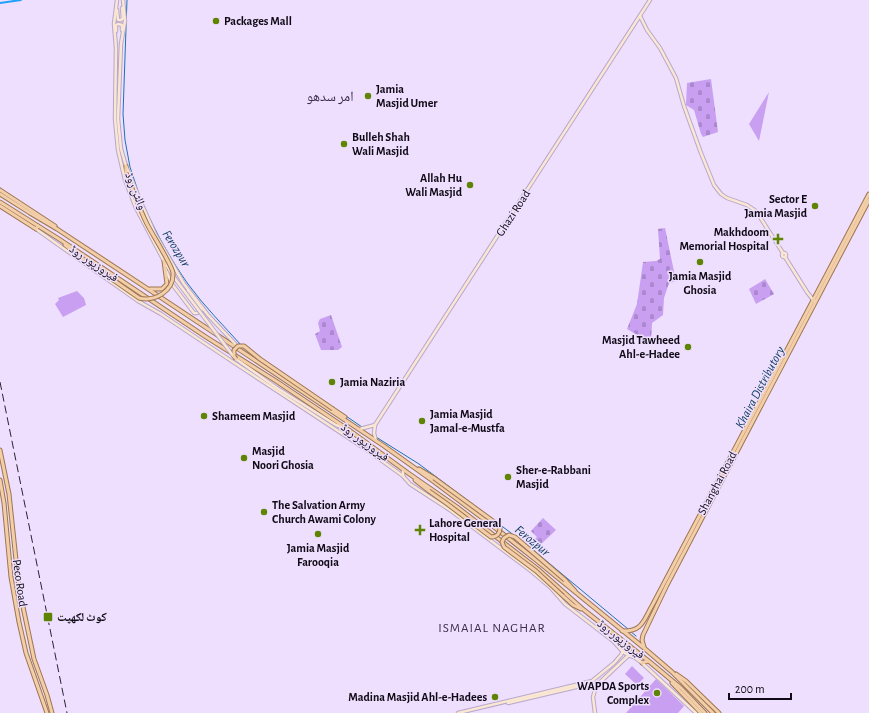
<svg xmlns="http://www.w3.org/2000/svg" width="869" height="713" font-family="'Alegreya Sans','Noto Naskh Arabic',sans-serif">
<defs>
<pattern id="cemetery-stones" width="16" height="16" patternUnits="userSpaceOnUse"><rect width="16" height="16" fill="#c89ff1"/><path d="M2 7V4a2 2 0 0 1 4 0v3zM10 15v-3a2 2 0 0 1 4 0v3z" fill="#ab88ce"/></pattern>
</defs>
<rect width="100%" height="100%" fill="#eedffe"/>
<g fill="#c89ff1">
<path d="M769,92l-10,49 -10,-17z"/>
<path d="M77,291l7,7 2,7 -23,12 -8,-13 4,-4 -1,-2z"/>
<path d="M632,666l12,12 -7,7 -12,-11z"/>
<path d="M656,679l28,27 -6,7h-52z"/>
</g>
<g fill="url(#cemetery-stones)">
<path d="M711,79l7,53 -15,5 -2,-3 -7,-24 -8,-5 1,-22z"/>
<path d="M665,228l11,53 -7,2 -5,15 -1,17 -11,8 -1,20 -24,-14 10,-25 6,-42 13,-1 4,-2 -2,-30z"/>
<path d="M765,279l9,15 -18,10 -7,-15z"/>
<path d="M331,315l11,32 -4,3h-17l-6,-16 5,-3 -2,-8 2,-4z"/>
<path d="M543,518l13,12 -17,16 -6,-5 4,-4 -6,-6z"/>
</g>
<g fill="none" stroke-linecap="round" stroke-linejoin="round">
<g stroke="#1d72b5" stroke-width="1">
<path d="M127,0l-4,114 2,26 5,27 12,36"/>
<path d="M144,206c12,27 27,54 44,78 16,22 35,41 53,61"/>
<path d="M261,358l101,69"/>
<path d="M376,437l43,27 96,72"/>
<path d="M532,549l96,80"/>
<path d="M630,631l6,5"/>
</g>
<path stroke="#229ff9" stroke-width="2" d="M0,3l21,-3"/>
<g stroke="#b8a7cb" stroke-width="4.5">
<g id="secondary">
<path d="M117,0l-3,24 2,24 -1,71 3,31 7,30 11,28 28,53 12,19"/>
<path d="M123,0l2,21 -4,23 -3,75 3,30 5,17 16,39 13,29 29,50 24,31 31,33"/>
<path d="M117,10l1,10h3l2,-2 -1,-10"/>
<path d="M640,16l7,14 13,18 16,30 8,28 17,47 13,32 7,9 6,4 20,7 9,6 27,42"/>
<path d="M116,31v-6l2,-1 4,1v5"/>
<path d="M36,229l102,72 23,13 72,48 134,88 36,26"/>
<circle cx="784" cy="255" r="2"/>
<path d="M785,257l22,35 7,9"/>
<path d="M165,268l7,16 22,29h3l4,-2v-2l-14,-17 1,-2"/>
<path d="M236,359l41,29 59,37 9,3"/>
<path d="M360,429l15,-4"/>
<path d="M376,441l-2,-8 1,-8 275,-425"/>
<path d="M403,470v6l7,8 40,26 81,61 19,16 15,17 48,37 10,11 5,3 6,2 8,6 54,50"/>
<path d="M508,703l81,-19 7,2"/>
<path d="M458,713l134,-32 22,-18 7,-8 3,-6 -1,-8"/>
<path d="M595,713l-2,-16 3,-11 35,-33 5,-2"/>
</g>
</g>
<g stroke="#9e7550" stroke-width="5">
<g id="primary">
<path d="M126,166v7"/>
<path d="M0,190l55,36"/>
<path d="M0,194l30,19 27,16 91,60 236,157 49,35 56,42 47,37 108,88 28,24 41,41"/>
<path d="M0,202l59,37 147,98 70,44 73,49 59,43 49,34 82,63 45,40 67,53 30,25 24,25"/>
<path d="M0,206l36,23 2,-3"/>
<path d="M65,245l18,14"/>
<path d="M150,289h12l5,-5 -3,-23"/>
<path d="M333,409l12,8"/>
<path d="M0,450l9,44 10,94 15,71 13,36 5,18"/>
<path d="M419,469l15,9"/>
<path d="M0,480l4,23 7,74 8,45 7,31 21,60"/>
<path d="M415,480l14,11"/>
<path d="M565,580l10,11"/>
<path d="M563,596l10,9 8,4"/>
<path d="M622,631c21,1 22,-12 31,-27l216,-410"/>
<path d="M644,647l-2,-7 1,-5 24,-50 202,-385"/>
<path d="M642,663l6,-2"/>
<path d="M676,674l10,7 33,32"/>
<path d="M672,683l29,30"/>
</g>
</g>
<use href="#secondary" stroke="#f9e7d4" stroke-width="2.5"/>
<use href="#primary" stroke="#f2cea9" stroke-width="3"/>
<path stroke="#2a2332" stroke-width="1" stroke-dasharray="8 4" stroke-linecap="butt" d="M0,382l67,331"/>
<g stroke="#b8a7cb" stroke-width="4.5" stroke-linecap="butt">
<path id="secondary-bridge" d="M176,280l58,77"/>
</g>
<g stroke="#9e7550" stroke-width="5" stroke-linecap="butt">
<g id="primary-bridge">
<path d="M83,259l56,39c16,4 35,-7 34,-25 -1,-8 -21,-39 -26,-49 -8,-16 -14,-34 -21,-51"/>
<path d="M236,359l-2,-3v-6l4,-4h6l16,13 73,50"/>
<path d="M429,491l17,12 45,34c6,0 9,-4 9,-9l-3,-4 -63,-46"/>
<path d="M563,596l-27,-25 -32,-24 -2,-5 2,-4 5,-3 6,2 50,43"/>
</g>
</g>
<use href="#secondary-bridge" stroke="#f9e7d4" stroke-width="2.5"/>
<use href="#primary-bridge" stroke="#f2cea9" stroke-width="3"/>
</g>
<g fill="#5f8403" stroke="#eedffe" stroke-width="1.5">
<circle cx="216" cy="21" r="4"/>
<circle cx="368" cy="96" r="4"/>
<circle cx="344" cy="144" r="4"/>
<circle cx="470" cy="185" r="4"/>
<circle cx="815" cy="206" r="4"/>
<path d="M776 233h4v4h4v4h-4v4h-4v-4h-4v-4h4z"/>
<circle cx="700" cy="262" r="4"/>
<circle cx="688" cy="347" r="4"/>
<circle cx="332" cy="382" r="4"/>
<circle cx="204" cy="416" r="4"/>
<circle cx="422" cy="421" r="4"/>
<circle cx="244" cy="458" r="4"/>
<circle cx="508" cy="477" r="4"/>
<circle cx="264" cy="512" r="4"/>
<path d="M418 524h4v4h4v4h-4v4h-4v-4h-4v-4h4z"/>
<circle cx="318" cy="534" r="4"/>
<rect x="43" y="612" width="10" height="10" rx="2"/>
<circle cx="657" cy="693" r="4"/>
<circle cx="495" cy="697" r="4"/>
</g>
<g text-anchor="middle" stroke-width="3" stroke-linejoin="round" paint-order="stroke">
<g font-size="12" font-weight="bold" fill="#100a16" stroke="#eedffe" text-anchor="start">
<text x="224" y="25">Packages Mall</text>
<text x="376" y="93">Jamia<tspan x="376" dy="14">Masjid Umer</tspan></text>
<text x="352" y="141">Bulleh Shah<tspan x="352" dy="14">Wali Masjid</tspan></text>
<text x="462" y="182" text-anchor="end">Allah Hu<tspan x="462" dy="14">Wali Masjid</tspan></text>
<text x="807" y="203" text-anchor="end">Sector E<tspan x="807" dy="14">Jamia Masjid</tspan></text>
<text x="769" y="236" text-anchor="end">Makhdoom<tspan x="769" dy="14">Memorial Hospital</tspan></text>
<text x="700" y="280" text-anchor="middle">Jamia Masjid<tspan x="700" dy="14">Ghosia</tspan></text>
<text x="680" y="344" text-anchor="end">Masjid Tawheed<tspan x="680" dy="14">Ahl-e-Hadee</tspan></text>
<text x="340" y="386">Jamia Naziria</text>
<text x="430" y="418">Jamia Masjid<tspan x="430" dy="14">Jamal-e-Mustfa</tspan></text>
<text x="212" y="420">Shameem Masjid</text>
<text x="252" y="455">Masjid<tspan x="252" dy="14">Noori Ghosia</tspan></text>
<text x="516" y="474">Sher-e-Rabbani<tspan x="516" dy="14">Masjid</tspan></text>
<text x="272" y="509">The Salvation Army<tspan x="272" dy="14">Church Awami Colony</tspan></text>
<text x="429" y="527">Lahore General<tspan x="429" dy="14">Hospital</tspan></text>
<text x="318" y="552" text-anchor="middle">Jamia Masjid<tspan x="318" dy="14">Farooqia</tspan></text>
<text x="57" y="621">کوٹ لکھپت</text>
<text x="649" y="690" text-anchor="end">WAPDA Sports<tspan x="649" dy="14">Complex</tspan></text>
<text x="487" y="701" text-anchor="end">Madina Masjid Ahl-e-Hadees</text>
</g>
<g font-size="12" fill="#100a16" stroke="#eedffe">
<text transform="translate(136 191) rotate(68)" y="4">والٹن روڈ</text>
<text transform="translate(513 213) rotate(-57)" y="4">Ghazi Road</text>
<text transform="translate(94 263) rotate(34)" y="4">فیروزپور روڈ</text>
<text transform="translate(365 442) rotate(36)" y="4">فیروزپور روڈ</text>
<text transform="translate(717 483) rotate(-62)" y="4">Shanghai Road</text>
<text transform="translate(20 583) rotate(82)" y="4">Peco Road</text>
<text transform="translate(621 639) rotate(38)" y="4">فیروزپور روڈ</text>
</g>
<g font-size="13" font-style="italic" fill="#0b3a5d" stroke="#eedffe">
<text transform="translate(177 248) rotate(58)" y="5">Ferozpur</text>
<text transform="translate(759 387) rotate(-62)" y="5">Khaira Distributory</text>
<text transform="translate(533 540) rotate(39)" y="5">Ferozpur</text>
</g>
<g font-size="13" letter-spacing="1" fill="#3c2c4a" stroke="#eedffe">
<text x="492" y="632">ISMAIAL NAGHAR</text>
</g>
<g font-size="14" fill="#3c2c4a" stroke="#eedffe">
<text x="330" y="101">امر سدھو</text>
</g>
</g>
<path d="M729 693v6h62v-6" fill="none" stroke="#100a16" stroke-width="2"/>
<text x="735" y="693" font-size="12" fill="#100a16" stroke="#eedffe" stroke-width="3" paint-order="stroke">200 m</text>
</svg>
